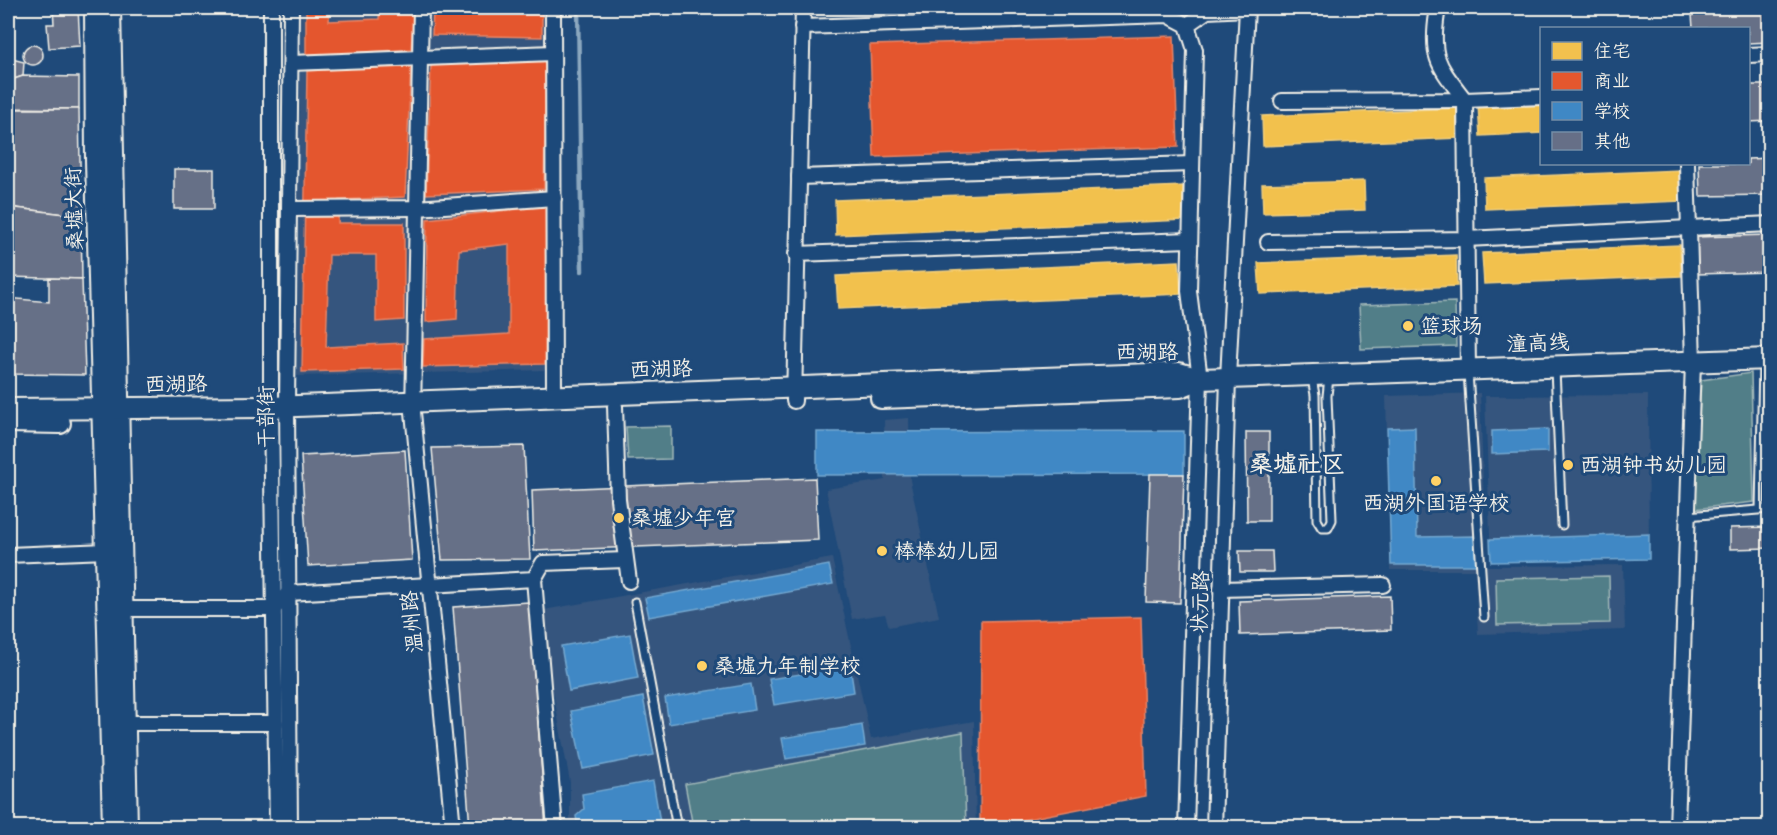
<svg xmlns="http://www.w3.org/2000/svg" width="1777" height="835" font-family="'Playpen Sans','LXGW WenKai TC',sans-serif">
<rect width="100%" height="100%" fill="#1f4a7a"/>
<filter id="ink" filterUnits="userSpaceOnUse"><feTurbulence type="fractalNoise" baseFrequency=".0167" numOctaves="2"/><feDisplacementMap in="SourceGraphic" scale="12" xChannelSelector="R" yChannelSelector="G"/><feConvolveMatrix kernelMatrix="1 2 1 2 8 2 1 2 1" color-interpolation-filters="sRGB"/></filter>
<g filter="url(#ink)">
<g fill="#34557e">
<path d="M300,8h245l2,362 -250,6z"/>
<path d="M1480,393l6,173 137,-1 2,65 -147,4 -3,-64h-85l-4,-174z"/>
<path d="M1648,395l1,164 -158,3 -6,-166z"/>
<path d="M909,418l1,62 29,137 -50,10 -4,-13 -33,5 -26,-130 59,-9 -1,-60z"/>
<path d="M832,558l39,181 103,-18 2,106h-406v-45l-32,-171z"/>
</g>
<g fill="#517e88" stroke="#a2b8b8" stroke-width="1.5">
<path d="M1455,302l1,44 -95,3 -2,-44z"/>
<path d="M1751,373l3,129 -60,7 7,-129z"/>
<path d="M671,426v33l-43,1 -2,-33z"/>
<path d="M1609,576l1,47 -113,2 -1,-47z"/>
<path d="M963,732l3,95h-273l-8,-43z"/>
</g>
<g fill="#f2c14e" stroke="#f3cf7c" stroke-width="1.5">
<path d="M1542,103v30l-62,3 -2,-31z"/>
<path d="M1459,108l1,30 -197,8 -1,-30z"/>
<path d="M1681,170l1,31 -197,8 -1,-31z"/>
<path d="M1364,181l1,29 -102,3 -1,-29z"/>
<path d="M1184,186l1,34 -349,15 -1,-35z"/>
<path d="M1680,245l1,31 -197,8 -2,-31z"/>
<path d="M1456,255l1,31 -197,8 -2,-31z"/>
<path d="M1179,261l2,33 -343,15 -2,-33z"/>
</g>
<g fill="#e4572e" stroke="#e98566" stroke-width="1.5">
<path d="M306,8h24l-1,13 50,-2 1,-11h34l-3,41 -105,7z"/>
<path d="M433,8h109v29l-110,-2z"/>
<path d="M1174,36l4,111 -304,10 -4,-112z"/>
<path d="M546,61l-2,128 -118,5 5,-129z"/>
<path d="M411,64l-6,133 -66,3 -1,23h66v97l-28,2v-67h-47l-3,92 77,-4 1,26 -102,3 5,-301z"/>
<path d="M547,206l-2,158 -122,3 1,-28 85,-5v-90l-50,6 -2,69 -31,3 1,-103z"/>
<path d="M1141,617l5,179 -166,32 1,-207z"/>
</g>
<g fill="#3f88c5" stroke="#75a8d0" stroke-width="1.5">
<path d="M1415,427l2,110 59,-1v29h-85l-4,-137z"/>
<path d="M1548,429v23l-56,2v-23z"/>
<path d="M1184,431v43l-367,1v-43z"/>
<path d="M1649,534v25l-158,3 -1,-23z"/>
<path d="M829,565l4,19 -184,33 -4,-19z"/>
<path d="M630,634l8,44 -69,13 -8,-45z"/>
<path d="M850,666l4,26 -80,13 -5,-26z"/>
<path d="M751,684l4,26 -86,14 -4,-26z"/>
<path d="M643,697l11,58 -71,14 -12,-58z"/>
<path d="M862,725l3,21 -79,13 -4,-21z"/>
<path d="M653,781l8,47h-83l-2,-12 8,-7 -2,-15z"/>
</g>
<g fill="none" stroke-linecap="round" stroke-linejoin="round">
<path stroke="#8ca8bf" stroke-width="4.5" d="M578,8l4,263"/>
</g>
<g fill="#666f87" stroke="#f4f1e8" stroke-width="1.5">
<path d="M53,8h25l2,38 -31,2 -2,-24h7z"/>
<path d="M1770,10v32l-22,1v-15h-55l-1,-14z"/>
<circle cx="33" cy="55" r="10"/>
<path d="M8,58l16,4 -1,14 -15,5z"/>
<path d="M23,76l56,1v32l-71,-1v-27z"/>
<path d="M1748,85h22v36l-22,1z"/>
<path d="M13,109h66l2,107 -73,-9z"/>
<path d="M1770,158v37l-70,1 -1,-32h49v-5z"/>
<rect x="174" y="169" width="40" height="40"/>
<path d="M8,207l73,9 1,63 -74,-2z"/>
<path d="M1770,235v37l-73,2 -1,-37z"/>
<path d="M49,278l33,1 3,96 -77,-1v-76l41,4z"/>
<path d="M1246,432h23v89h-22z"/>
<path d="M524,446l6,113 -88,1 -10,-112z"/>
<path d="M405,450l7,110 -104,6 -7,-110z"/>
<path d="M1150,474h34l-4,129 -34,-1z"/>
<path d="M815,478l3,62 -284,11 -2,-61z"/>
<path d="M1770,527v21l-40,1v-21z"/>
<path d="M1239,551h33l1,21h-33z"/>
<path d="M1390,596l1,34 -151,5 -1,-34z"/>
<path d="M529,602l17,226h-76l-17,-221z"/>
</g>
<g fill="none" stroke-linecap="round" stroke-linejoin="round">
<g stroke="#f4f1e8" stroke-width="11">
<g id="lane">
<path d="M1555,369l7,156"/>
<path d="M1468,372l16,245"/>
<path d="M1312,378l3,17 2,125 5,8h6l4,-8 -5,-124 2,-19"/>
<path d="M1760,509l3,-148"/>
<path d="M1687,516l83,-7"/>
<path d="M635,602l42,226"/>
</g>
</g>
<g stroke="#f4f1e8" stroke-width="18">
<g id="street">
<path d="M271,8v399l6,421"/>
<path d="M421,8l-8,404 40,416"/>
<path d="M553,8l1,389"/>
<path d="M1437,14c-7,45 2,52 28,86l3,270"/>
<path d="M1187,25l20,-14 40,-2"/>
<path d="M802,27l366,-12 19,10 8,25 -6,241 11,88 -14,449"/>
<path d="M1748,55l22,-1"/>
<path d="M291,63l262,-10"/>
<path d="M1282,101l183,-1 77,-3"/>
<path d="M799,177l393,-13"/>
<path d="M289,209l128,-1 137,-10"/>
<path d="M1268,242l198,-3 304,-15"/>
<path d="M796,254l394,-14"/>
<path d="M794,401l9,-393"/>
<path d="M615,406l3,93 11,82"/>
<path d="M8,555l99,-4"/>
<path d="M534,579l21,249"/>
<path d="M1221,589l162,-4"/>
<path d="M123,609h151l14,-16 246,-14 9,-16 82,-3"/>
<path d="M125,723h151"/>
<path d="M290,828l-3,-422 4,-398"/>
<path d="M1214,828l14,-450 19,-370"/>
<path d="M1677,828l16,-466 -6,-198"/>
</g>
</g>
<g stroke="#f4f1e8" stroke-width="24">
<g id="secondary">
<path d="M95,8l1,152 17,668"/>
<path d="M110,8l17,820"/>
<path d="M881,398l299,-11 20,-8"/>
<path d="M8,409l263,-2 908,-34 21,6 570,-20"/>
<path d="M8,422l52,1"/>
</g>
</g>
<use href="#lane" stroke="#1f4a7a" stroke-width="7"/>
<use href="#street" stroke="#1f4a7a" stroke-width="14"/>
<use href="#secondary" stroke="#1f4a7a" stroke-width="20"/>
</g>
</g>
<g fill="#ffd166" stroke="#1f4a7a" stroke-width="2">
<circle cx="1408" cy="326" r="6"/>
<circle cx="1568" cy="465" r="6"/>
<circle cx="1436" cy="481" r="6"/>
<circle cx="619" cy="518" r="6"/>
<circle cx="882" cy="551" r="6"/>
<circle cx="702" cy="666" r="6"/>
</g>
<g text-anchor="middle" stroke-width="6" stroke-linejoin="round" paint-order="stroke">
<g font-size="21" fill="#f4f1e8" stroke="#1f4a7a">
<text transform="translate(74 209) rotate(-92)" y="7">桑墟大街</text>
<text transform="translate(1538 343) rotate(-2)" y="7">潼高线</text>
<text x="1147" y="359">西湖路</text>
<text transform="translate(661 369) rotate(-2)" y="7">西湖路</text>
<text transform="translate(176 384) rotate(-1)" y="7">西湖路</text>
<text transform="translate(266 417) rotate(-90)" y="7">干部街</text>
<text transform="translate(1200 602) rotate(-88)" y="7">状元路</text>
<text transform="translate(412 622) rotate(-96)" y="7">温州路</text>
</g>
<g font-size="21" fill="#f4f1e8" stroke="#1f4a7a" text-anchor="start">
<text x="1420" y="333">篮球场</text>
<text x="1580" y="472">西湖钟书幼儿园</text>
<text x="1436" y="510" text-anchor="middle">西湖外国语学校</text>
<text x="631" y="525">桑墟少年宫</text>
<text x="894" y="558">棒棒幼儿园</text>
<text x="714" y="673">桑墟九年制学校</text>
</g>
<g font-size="24" font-weight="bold" fill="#f4f1e8" stroke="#1f4a7a">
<text x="1297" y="472">桑墟社区</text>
</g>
</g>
<rect width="1777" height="835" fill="none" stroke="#1f4a7a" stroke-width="30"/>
<rect x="15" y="15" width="1747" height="805" fill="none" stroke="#f4f1e8" stroke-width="2" filter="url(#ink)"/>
<rect x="1540" y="27" width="210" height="138" fill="#1f4a7a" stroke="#748da6" stroke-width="1.5"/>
<rect x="1552" y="42" width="30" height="18" fill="#f2c14e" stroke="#748da6" stroke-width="1.5"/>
<text x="1594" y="57" font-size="18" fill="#f4f1e8">住宅</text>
<rect x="1552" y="72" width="30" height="18" fill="#e4572e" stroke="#748da6" stroke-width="1.5"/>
<text x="1594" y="87" font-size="18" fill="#f4f1e8">商业</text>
<rect x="1552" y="102" width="30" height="18" fill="#3f88c5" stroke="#748da6" stroke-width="1.5"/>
<text x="1594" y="117" font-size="18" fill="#f4f1e8">学校</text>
<rect x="1552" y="132" width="30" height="18" fill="#666f87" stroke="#748da6" stroke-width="1.5"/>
<text x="1594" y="147" font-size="18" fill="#f4f1e8">其他</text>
</svg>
